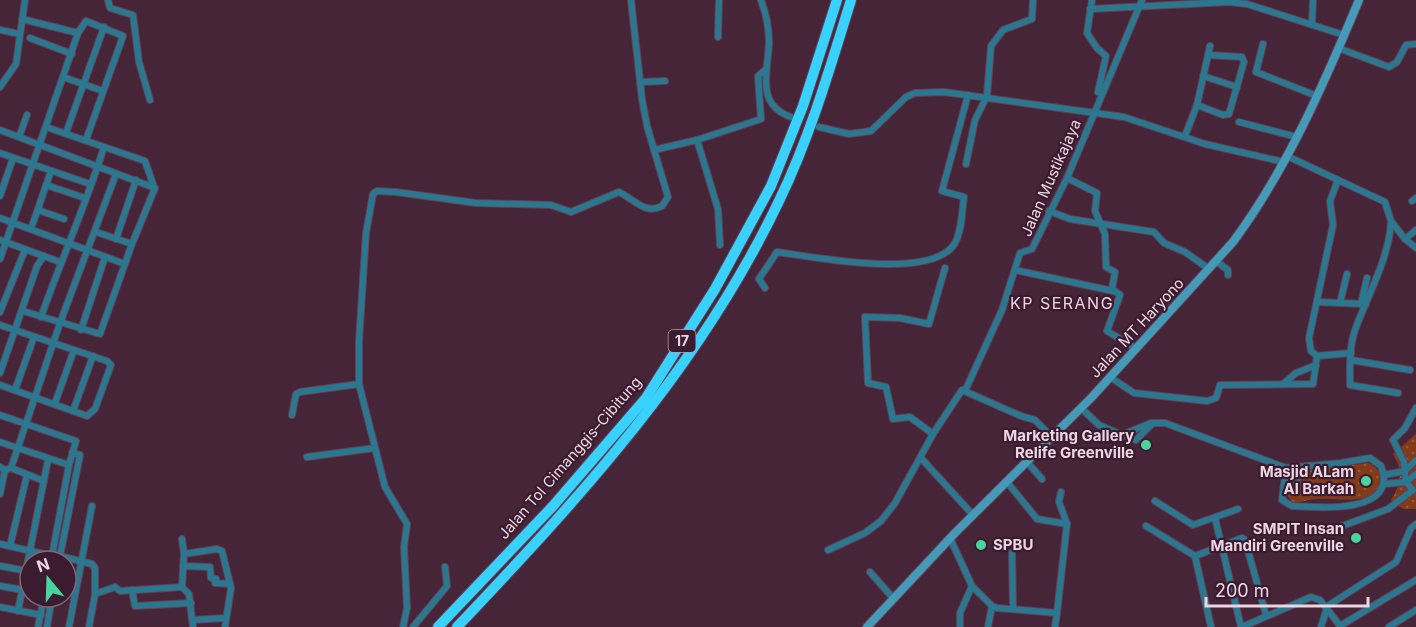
<svg xmlns="http://www.w3.org/2000/svg" width="1416" height="627" font-family="Inter,sans-serif">
<defs>
<pattern id="grass-dots" width="8" height="8" patternUnits="userSpaceOnUse" patternTransform="scale(1.5)"><rect width="8" height="8" fill="#833a19"/><path d="M2 2h.1M6 6h.1" fill="none" stroke="#95563a" stroke-width="1.8" stroke-linecap="round"/></pattern>
</defs>
<rect width="100%" height="100%" fill="#462539"/>
<g fill="url(#grass-dots)">
<path d="M1416,434v75h-13l-12,-9c10,-14 12,-32 2,-46z"/>
<path d="M1368,463c17,6 19,29 0,34 -16,5 -36,1 -52,2 -8,0 -15,4 -23,4l-7,-9 15,-13 4,-10z"/>
</g>
<g fill="none" stroke-linecap="round" stroke-linejoin="round">
<g stroke="#614154" stroke-width="8">
<g id="street">
<path d="M108,0l2,8 23,7 6,47 11,38"/>
<path d="M761,0c5,13 8,29 8,43 -1,29 -14,61 22,74"/>
<path d="M1092,0l-5,33 10,15 9,8 -8,36"/>
<path d="M1090,9l139,-7 18,2 97,31"/>
<path d="M22,19l56,14"/>
<path d="M1312,23l1,-23"/>
<path d="M0,30l20,4"/>
<path d="M718,37l1,-37"/>
<path d="M30,38l42,16"/>
<path d="M1263,44l-7,28 61,24"/>
<path d="M1338,48l51,19 8,-5 9,-17 10,-1"/>
<path d="M1203,76l34,11"/>
<path d="M63,77l40,14"/>
<path d="M640,82l25,-1"/>
<path d="M0,87l16,-23 9,-64"/>
<path d="M1197,105l26,10 6,-1 15,-52 -2,-5 -34,-2"/>
<path d="M1239,122l58,15"/>
<path d="M46,127l99,34 9,26"/>
<path d="M819,127l30,7 22,-3 35,-34 9,-4 29,-1 180,25 81,27 79,18"/>
<path d="M0,130l155,58 -23,56 -32,90 -77,-23"/>
<path d="M66,133l38,-106"/>
<path d="M1185,136l12,-31 13,-59"/>
<path d="M19,137l8,-22"/>
<path d="M697,140l21,69 2,36"/>
<path d="M654,150l43,-10 64,-21 -3,-43 7,-6"/>
<path d="M0,153l90,31"/>
<path d="M1287,156l98,46 6,19 14,18 11,9"/>
<path d="M966,164l9,-44 12,-24 4,-50 12,-16 29,-11 1,-19"/>
<path d="M1067,178l30,15 -2,18 10,23 1,33 9,5 -3,17 8,6 -13,36 30,18"/>
<path d="M46,185l39,13"/>
<path d="M0,196l13,-38"/>
<path d="M1412,201l4,-3"/>
<path d="M38,210l26,9"/>
<path d="M1049,211l21,8 84,13 10,11 21,9 24,17"/>
<path d="M0,218l125,46"/>
<path d="M1391,221c-1,35 -24,76 -36,109 -6,18 -5,37 -5,55l48,8"/>
<path d="M31,229l20,-58"/>
<path d="M96,232l36,12"/>
<path d="M116,239l20,-59"/>
<path d="M1405,239l11,-9"/>
<path d="M0,240l60,22"/>
<path d="M0,259l78,-226 8,-12 37,15 -37,104"/>
<path d="M1216,261l12,9v5"/>
<path d="M1015,270l98,21"/>
<path d="M765,288l-6,-9 18,-27c38,5 156,29 178,-9 7,-13 7,-32 9,-46l-22,-6 26,-96"/>
<path d="M1317,302l49,2"/>
<path d="M1340,303l7,-29"/>
<path d="M1361,304l6,-26"/>
<path d="M0,312l25,-62"/>
<path d="M41,317c20,-57 45,-112 63,-170"/>
<path d="M0,325l107,36 4,4 -16,44 -8,7 -87,-31"/>
<path d="M81,330l24,-73"/>
<path d="M1317,356l34,-3"/>
<path d="M1351,360l59,10"/>
<path d="M0,373l37,-107 7,-10"/>
<path d="M1110,377l24,16 73,8 9,-3 4,-13 93,-1 4,-28 -6,-5 -2,-13 24,-113 -3,-24 8,-21"/>
<path d="M1283,384l13,-11 20,-8"/>
<path d="M15,390l19,-53"/>
<path d="M965,391l37,-81 18,-57 12,-4 35,-71 75,-178"/>
<path d="M55,403l19,-53"/>
<path d="M1081,408l18,17 23,10 29,-12h14l121,45 55,-5 29,-5 11,8c18,48 -60,42 -89,40l-10,-6 4,-32"/>
<path d="M73,411l20,-55"/>
<path d="M0,415l76,26 -7,24 -18,96"/>
<path d="M292,415l4,-21 4,-2 59,-8"/>
<path d="M933,434l-23,-17 -17,2 -7,-32 -18,-4 -3,-66 35,1 29,6 16,-56"/>
<path d="M1122,435l14,5 16,-16"/>
<path d="M0,442l69,23"/>
<path d="M307,457l68,-9"/>
<path d="M921,458l52,57"/>
<path d="M1027,462l15,17"/>
<path d="M0,467l5,3 6,-2 33,13"/>
<path d="M11,468l49,-145 56,-149"/>
<path d="M1384,475l21,-4 11,-11"/>
<path d="M1007,482l30,37 30,5"/>
<path d="M1285,483l12,-3 3,-13"/>
<path d="M1384,484l22,-2 10,-8"/>
<path d="M0,494l5,-24"/>
<path d="M1155,501l38,24 45,-16"/>
<path d="M1215,518l26,109"/>
<path d="M1146,526l49,30 16,71"/>
<path d="M1337,528l51,-19 25,-19 -7,-8 -2,-20 -11,-22 12,-12 11,-20"/>
<path d="M950,538l22,48 -12,27v14"/>
<path d="M182,539l2,15 -2,33 7,7 4,33"/>
<path d="M0,544l52,12"/>
<path d="M10,546l17,-71"/>
<path d="M828,550l37,-17 16,-12 14,-18 38,-69 29,-44 59,26 14,4 17,17"/>
<path d="M1012,553l1,55"/>
<path d="M184,554l33,-5 5,2 9,37 -6,39"/>
<path d="M60,556l32,8 3,4v26l-6,33"/>
<path d="M1195,556l47,-18 3,2 21,75"/>
<path d="M59,561l21,-106 -8,-2"/>
<path d="M0,566l27,5"/>
<path d="M183,566l27,1 1,11 5,1 -1,4 15,1"/>
<path d="M870,572l23,26"/>
<path d="M0,586l23,4"/>
<path d="M972,586l20,20 5,2 60,5 -2,14"/>
<path d="M132,590l3,16 56,-3"/>
<path d="M95,594l20,-7 5,4 62,-4"/>
<path d="M0,607l41,8"/>
<path d="M1326,607l70,-45 15,-34 5,-4"/>
<path d="M18,611l30,-151"/>
<path d="M1057,613l10,-89 -8,-22 2,-10"/>
<path d="M193,620l32,-2"/>
<path d="M1340,626l76,-46"/>
<path d="M38,627l6,-30"/>
<path d="M47,627l5,-30"/>
<path d="M69,627l23,-121"/>
<path d="M403,627l4,-19 -3,-61 3,-23 -22,-37 -26,-103v-43l7,-108 7,-39 4,-3 19,1 80,11 75,2 20,7 48,-20c15,7 26,23 43,14l6,-9 -21,-71 -5,-27 -11,-99"/>
<path d="M413,627l34,-41 -2,-19"/>
<path d="M988,627l4,-21"/>
<path d="M1242,627l69,-30 9,3 21,27"/>
<path d="M1321,627l6,-19"/>
<path d="M1389,627l27,-17"/>
</g>
</g>
<g stroke="#614154" stroke-width="10">
<path id="secondary" d="M867,627l88,-94 137,-136 141,-155c54,-73 91,-158 126,-242"/>
</g>
<g stroke="#614154" stroke-width="12">
<g id="highway">
<path d="M438,627l115,-121 93,-108 69,-109 56,-103 32,-80 34,-106"/>
<path d="M457,627c125,-132 243,-260 322,-426 31,-64 51,-133 72,-201"/>
</g>
</g>
<use href="#street" stroke="#2c7790" stroke-width="6"/>
<use href="#secondary" stroke="#449ab7" stroke-width="8"/>
<use href="#highway" stroke="#39d1fe" stroke-width="10"/>
</g>
<g fill="#49d49d" stroke="#3b1b2f" stroke-width="2">
<circle cx="1146" cy="445" r="6"/>
<circle cx="1366" cy="481" r="6"/>
<circle cx="1356" cy="538" r="6"/>
<circle cx="981" cy="545" r="6"/>
</g>
<g text-anchor="middle" stroke-width="4.5" stroke-linejoin="round" paint-order="stroke">
<rect fill="#3b1b2f" stroke="#b79eac" stroke-width="1.5" x="668.5" y="330" width="27" height="22" rx="4.5"/>
<g font-size="14" font-weight="bold" fill="#ecd6e2">
<text x="682" y="346">17</text>
</g>
<g font-size="15" fill="#ecd6e2" stroke="#3b1b2f">
<text transform="translate(1051 178) rotate(-66)" y="5">Jalan Mustikajaya</text>
<text transform="translate(1137 328) rotate(-47)" y="5">Jalan MT Haryono</text>
<text transform="translate(570 458) rotate(-49)" y="5">Jalan Tol Cimanggis–Cibitung</text>
</g>
<g font-size="15" font-weight="bold" fill="#ecd6e2" stroke="#3b1b2f" text-anchor="end">
<text x="1134" y="441">Marketing Gallery<tspan x="1134" dy="17">Relife Greenville</tspan></text>
<text x="1354" y="477">Masjid ALam<tspan x="1354" dy="17">Al Barkah</tspan></text>
<text x="1344" y="534">SMPIT Insan<tspan x="1344" dy="17">Mandiri Greenville</tspan></text>
<text x="993" y="550" text-anchor="start">SPBU</text>
</g>
<g font-size="16" letter-spacing="1.5" fill="#ecd6e2" stroke="#3b1b2f">
<text x="1062" y="309">KP SERANG</text>
</g>
</g>
<g transform="translate(48 579) rotate(341)"><circle r="28" fill="#3b1b2f" stroke="#826677" stroke-width="1.5"/>
<path d="M0-4.5L10 22L0 15L-10 22Z" fill="#49d49d"/>
<text y="-9" font-size="16" font-weight="bold" text-anchor="middle" fill="#ecd6e2">N</text>
</g>
<path d="M1206 597v9h162v-9" fill="none" stroke="#ecd6e2" stroke-width="3"/>
<text x="1215" y="597" font-size="18" fill="#ecd6e2" stroke="#3b1b2f" stroke-width="4.5" paint-order="stroke">200 m</text>
</svg>
